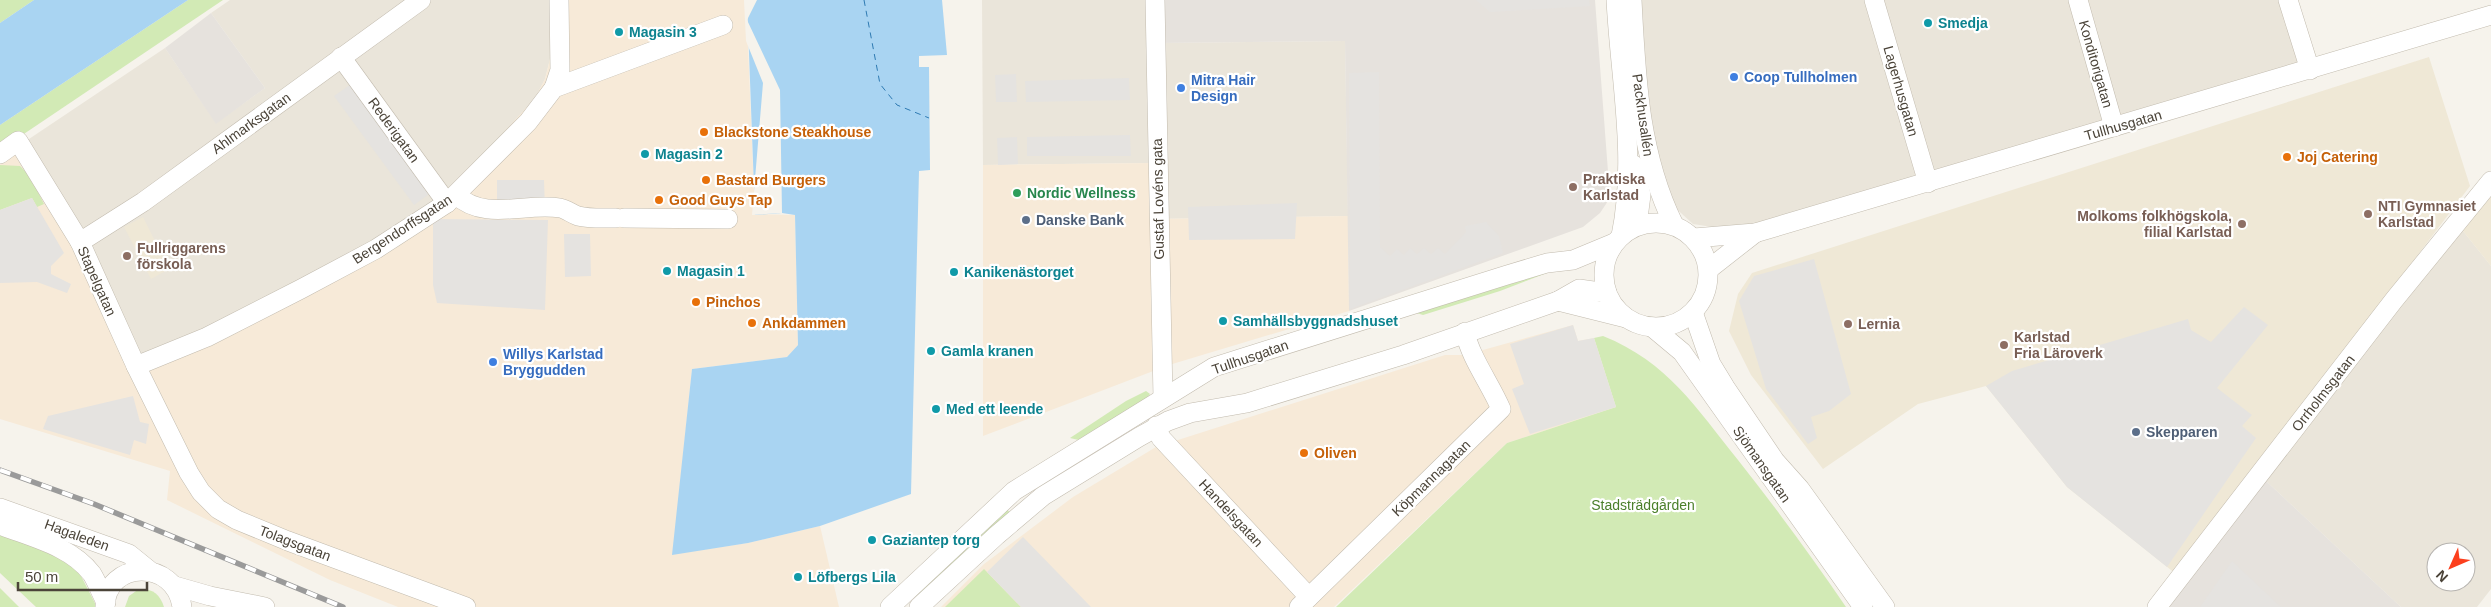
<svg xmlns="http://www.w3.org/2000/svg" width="2491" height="607" font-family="Helvetica,sans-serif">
<rect width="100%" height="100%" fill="#f6f3ec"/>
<g fill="#eae5da" fill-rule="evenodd">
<path d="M230,0h323l-3,59 -5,20 -10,20 -80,87 -80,60 -243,125 -109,-228 142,-95 51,75 49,-35 -54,-75z"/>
<path d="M982,0h176l3,43 184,-2 3,175 -197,3 1,-56 -169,2z"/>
<path d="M1639,0h641l22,66 -550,164 -27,-1 -32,-5 -23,-21 -20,-47z"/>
<path d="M2459,226l32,40v323l-14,18h-76l-135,-126zM2436,552h30v30h-30z"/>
</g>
<g fill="#f7ead8">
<path d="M553,0h193l9,214 40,1 3,130 -11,12 -95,12 -19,185 75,-11 72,-17 19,81h-441l-68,-27 -163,-80 3,-29 -170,-52v-269l15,-9 43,72 74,157 243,-124 80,-60 80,-88 10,-19 5,-20z"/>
<path d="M1153,163l-1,56 196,-3 1,95 -180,54 -186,71v-271z"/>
<path d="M1573,325l5,16 16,-3 22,69 -109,36 -173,164h-393l43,-43 89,-67 83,-50 289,-92h20z"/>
</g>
<g fill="#e6e2dd">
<path d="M1158,0h437l15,198 -10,15 -17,14 -234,84 -4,-270 -185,2z"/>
<path d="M211,13l54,75 -49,36 -51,-76z"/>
<path d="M2266,481l135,126h-251z"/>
</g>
<g fill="#efe8d6">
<path d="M2429,57l41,129 -294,388 -109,-87 -81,-101 -68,18 -95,65 -72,-94 -22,-44 9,-37 14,-21z"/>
<path d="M2491,187v79l-32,-40z"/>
<path d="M143,217l26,52 -18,10 -27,-52z"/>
</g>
<g fill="#d2eab5">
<path d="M0,0h34l-34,23z"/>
<path d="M188,0h35l-223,150v-25z"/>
<path d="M0,165l20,1 10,10 14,28 -7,3 -5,-9 -32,12z"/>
<path d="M1552,271l-52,20 -77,24 -13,-4z"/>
<path d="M1603,336c65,26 93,72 135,124 38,48 74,97 108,147h-510l171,-164 109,-36 -22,-69z"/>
<path d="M1146,391l4,3 -3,4 -64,43 -13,-3 56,-37z"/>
<path d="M1005,507l7,8 -95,84 -5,-5z"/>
<path d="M0,531l68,31 12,12 17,33h-61l-36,-34z"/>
<path d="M984,569l37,38h-76z"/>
<path d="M0,588l19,19h-19z"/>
<path d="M139,589c13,-1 21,5 25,18h-39l4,-11z"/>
</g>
<g fill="#e5e3e0">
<path d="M1476,0h113l1,6 -100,6z"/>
<path d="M1379,72l1,175 10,9 7,-7 7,6 6,-7 7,6 7,-6 7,6 7,-6 7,6 21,-22 -1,-6 21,-4 13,14 4,17 -153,56 -1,-236z"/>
<path d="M1016,74l1,28h-21l-1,-27z"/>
<path d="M1129,78l1,22 -104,2 -1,-21z"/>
<path d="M357,80l79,109 -22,16 -80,-109z"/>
<path d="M1130,135l1,21h-104v-19z"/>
<path d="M1017,137l1,27 -20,1 -1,-27z"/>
<path d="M497,180h47l1,29h-48z"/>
<path d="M32,198l32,55 -13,13v8l20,10 -4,9 -30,-11 -37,1v-73z"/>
<path d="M1297,203l-2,36 -106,1 -1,-33z"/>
<path d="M433,219l115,1 -3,90 -108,-7 -4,-18z"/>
<path d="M564,234h26l1,42 -26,1z"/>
<path d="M1814,259l37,135 -22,17 -18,6 6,21 -9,6 -42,-55 -27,-88 15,-25z"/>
<path d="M2244,307l24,18 -51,63 35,27 -10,11 14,12 -89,129 -100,-80 -81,-101 26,-15 176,-52 3,11 20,12z"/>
<path d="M1573,325l5,16 16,-3 22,69 -86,27 -18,-45 12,-5 -14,-40z"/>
<path d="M133,396l7,26 9,2 -3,20 -12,-4 -4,15 -87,-26 5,-13z"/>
<path d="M1023,537l68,70h-70l-34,-35z"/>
<path d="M2232,561l49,46h-81z"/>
</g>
<g fill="#a9d4f2">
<path d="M34,0h154l-188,125v-102z"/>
<path d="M747,0h195l5,55 -28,1v11h10l1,103 -11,1 -8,323 -91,32 -72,17 -76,12 20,-186 95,-12 11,-12 -3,-130 -13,-2 -27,2z"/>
</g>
<path fill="#f6f3ec" d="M744,0h13l-10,20 33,70 2,123 -30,2 11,-132 -17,-42z"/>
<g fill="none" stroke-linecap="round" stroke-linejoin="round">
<path stroke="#2e7ab2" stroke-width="1" stroke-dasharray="6 5" stroke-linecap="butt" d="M864,0l16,84 17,21 32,13"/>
<g stroke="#c2bbae" stroke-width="20">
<g id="minor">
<path d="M1155,0l8,398"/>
<path d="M1616,0c4,78 21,158 5,236"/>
<path d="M1632,0c4,78 7,154 42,225"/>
<path d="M1874,0l54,183"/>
<path d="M2078,0l36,127"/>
<path d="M2288,0l22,70"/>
<path d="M341,57l106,146"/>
<path d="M554,88l6,-18 -1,-70"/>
<path d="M0,154l18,-13 62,101 56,124 53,107 12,19 17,17 19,11 51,21 178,66"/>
<path d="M1634,165l7,30 -4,31"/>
<path d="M456,195c29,27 70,7 104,13 6,1 12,6 18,8 12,3 25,2 38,2"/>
<path d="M624,218l104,1"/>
<circle cx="1656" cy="275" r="52"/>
<path d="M1694,238l61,-5 736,-218"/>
<path d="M80,242l63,-40 278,-202"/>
<path d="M1709,269l46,-36"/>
<path d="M1558,301l68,17"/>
<path d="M1693,312l18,52 14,23 50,74 25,28 85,118"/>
<path d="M1652,327l30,25 181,255"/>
<path d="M136,366l71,-29 94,-48 75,-40 71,-46 81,-81 26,-34 169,-63"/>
<path d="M1156,426l5,12 148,159"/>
<path d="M0,508l129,46 21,17"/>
<path d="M0,525c31,12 71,21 92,49 5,8 9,19 14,28"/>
<path d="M175,586l35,10 55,11"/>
<path d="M105,607c1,-47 70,-49 77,0"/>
<path d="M890,607l124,-116 200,-124 293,-92 40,-12 26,-3 41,-17"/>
<path d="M919,607l78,-72 46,-39 96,-59 29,-16 22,-8 57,-10 156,-48 155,-54 21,-12 28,4"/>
<path d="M1299,607l202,-198c-10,-24 -31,-52 -36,-77"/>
<path d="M2157,607l237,-307 97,-119"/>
</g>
</g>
<use href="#minor" stroke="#fff" stroke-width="19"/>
<g stroke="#9a9a9a" stroke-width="5.5">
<path id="rail" d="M0,470l94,34 249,103"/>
</g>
<use href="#rail" stroke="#fff" stroke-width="4" stroke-dasharray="11" stroke-linecap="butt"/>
</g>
<g fill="#0f9aa8" stroke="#fff" stroke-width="2">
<circle cx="1928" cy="23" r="5"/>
<circle cx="619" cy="32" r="5"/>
<circle cx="645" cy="154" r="5"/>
<circle cx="667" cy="271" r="5"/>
<circle cx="954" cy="272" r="5"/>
<circle cx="1223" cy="321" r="5"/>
<circle cx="931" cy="351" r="5"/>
<circle cx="936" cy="409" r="5"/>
<circle cx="872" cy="540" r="5"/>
<circle cx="798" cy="577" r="5"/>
</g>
<g fill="#3f7fe0" stroke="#fff" stroke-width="2">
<circle cx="1734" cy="77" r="5"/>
<circle cx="1181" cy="88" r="5"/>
<circle cx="493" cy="362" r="5"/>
</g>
<g fill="#e8710a" stroke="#fff" stroke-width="2">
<circle cx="704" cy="132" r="5"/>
<circle cx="2287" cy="157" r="5"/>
<circle cx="706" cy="180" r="5"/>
<circle cx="659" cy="200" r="5"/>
<circle cx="696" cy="302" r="5"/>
<circle cx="752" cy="323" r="5"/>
<circle cx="1304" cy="453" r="5"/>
</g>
<g fill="#8d6e63" stroke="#fff" stroke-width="2">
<circle cx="1573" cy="187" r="5"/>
<circle cx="2368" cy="214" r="5"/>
<circle cx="2242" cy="224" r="5"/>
<circle cx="127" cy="256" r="5"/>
<circle cx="1848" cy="324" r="5"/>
<circle cx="2004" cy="345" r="5"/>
</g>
<circle fill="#2e9e5b" stroke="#fff" stroke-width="2" cx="1017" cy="193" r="5"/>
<g fill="#5c6f8a" stroke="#fff" stroke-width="2">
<circle cx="1026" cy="220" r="5"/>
<circle cx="2136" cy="432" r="5"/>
</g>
<g text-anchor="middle" stroke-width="4.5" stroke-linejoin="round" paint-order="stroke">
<g font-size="14" font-weight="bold" fill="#0d838f" stroke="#fff" text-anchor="start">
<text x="1938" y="28">Smedja</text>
<text x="629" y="37">Magasin 3</text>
<text x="655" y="159">Magasin 2</text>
<text x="677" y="276">Magasin 1</text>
<text x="964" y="277">Kanikenästorget</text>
<text x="1233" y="326">Samhällsbyggnadshuset</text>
<text x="941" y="356">Gamla kranen</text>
<text x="946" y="414">Med ett leende</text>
<text x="882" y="545">Gaziantep torg</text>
<text x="808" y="582">Löfbergs Lila</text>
</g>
<g font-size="14" fill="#4b4439" stroke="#fff">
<text transform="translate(2096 64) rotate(74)" y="5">Konditorigatan</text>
<text transform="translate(1901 91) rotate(74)" y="5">Lagerhusgatan</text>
<text transform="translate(1643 115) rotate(82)" y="5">Packhusallén</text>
<text transform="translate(251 123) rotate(-36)" y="5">Ahlmarksgatan</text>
<text transform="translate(2123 125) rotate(-16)" y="5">Tullhusgatan</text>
<text transform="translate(394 130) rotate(54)" y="5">Rederigatan</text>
<text transform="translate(1158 199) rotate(-91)" y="5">Gustaf Lovéns gata</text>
<text transform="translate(402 229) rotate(-33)" y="5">Bergendorffsgatan</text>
<text transform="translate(97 281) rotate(66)" y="5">Stapelgatan</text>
<text transform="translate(1250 357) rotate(-19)" y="5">Tullhusgatan</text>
<text transform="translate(2323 393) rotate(-52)" y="5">Orrholmsgatan</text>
<text transform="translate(1762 464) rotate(55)" y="5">Sjömansgatan</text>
<text transform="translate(1431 478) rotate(-44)" y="5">Köpmannagatan</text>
<text transform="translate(1231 513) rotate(47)" y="5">Handelsgatan</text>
<text transform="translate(77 535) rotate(20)" y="5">Hagaleden</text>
<text transform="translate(295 543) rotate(21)" y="5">Tolagsgatan</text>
</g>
<g font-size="14" font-weight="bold" fill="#366cbe" stroke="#fff" text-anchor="start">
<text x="1744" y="82">Coop Tullholmen</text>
<text x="1191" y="85">Mitra Hair<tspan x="1191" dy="16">Design</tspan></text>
<text x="503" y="359">Willys Karlstad<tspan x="503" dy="16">Bryggudden</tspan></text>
</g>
<g font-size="14" font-weight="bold" fill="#c56008" stroke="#fff" text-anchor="start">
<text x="714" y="137">Blackstone Steakhouse</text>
<text x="2297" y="162">Joj Catering</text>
<text x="716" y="185">Bastard Burgers</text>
<text x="669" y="205">Good Guys Tap</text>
<text x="706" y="307">Pinchos</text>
<text x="762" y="328">Ankdammen</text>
<text x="1314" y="458">Oliven</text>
</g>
<g font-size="14" font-weight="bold" fill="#785e54" stroke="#fff" text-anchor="start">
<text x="1583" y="184">Praktiska<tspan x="1583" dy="16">Karlstad</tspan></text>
<text x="2378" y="211">NTI Gymnasiet<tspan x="2378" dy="16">Karlstad</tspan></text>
<text x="2232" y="221" text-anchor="end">Molkoms folkhögskola,<tspan x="2232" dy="16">filial Karlstad</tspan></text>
<text x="137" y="253">Fullriggarens<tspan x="137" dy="16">förskola</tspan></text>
<text x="1858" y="329">Lernia</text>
<text x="2014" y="342">Karlstad<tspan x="2014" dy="16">Fria Läroverk</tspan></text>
</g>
<g font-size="14" font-weight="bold" fill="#27864d" stroke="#fff" text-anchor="start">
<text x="1027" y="198">Nordic Wellness</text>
</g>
<g font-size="14" font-weight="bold" fill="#4e5e75" stroke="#fff" text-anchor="start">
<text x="1036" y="225">Danske Bank</text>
<text x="2146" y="437">Skepparen</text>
</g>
<g font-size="14" fill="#4a7f2a" stroke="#fff">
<text x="1643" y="510">Stadsträdgården</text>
</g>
</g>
<g transform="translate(2451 567) rotate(225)"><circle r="24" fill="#ffffff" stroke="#b7b4b0"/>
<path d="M0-4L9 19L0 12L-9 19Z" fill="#fc3f1d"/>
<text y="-8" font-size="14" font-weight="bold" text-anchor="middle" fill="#4b4439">N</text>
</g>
<path d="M18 582v8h129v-8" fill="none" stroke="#4b4439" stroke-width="2.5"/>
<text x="25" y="582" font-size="15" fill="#4b4439" stroke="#ffffff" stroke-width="4" paint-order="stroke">50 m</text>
</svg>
